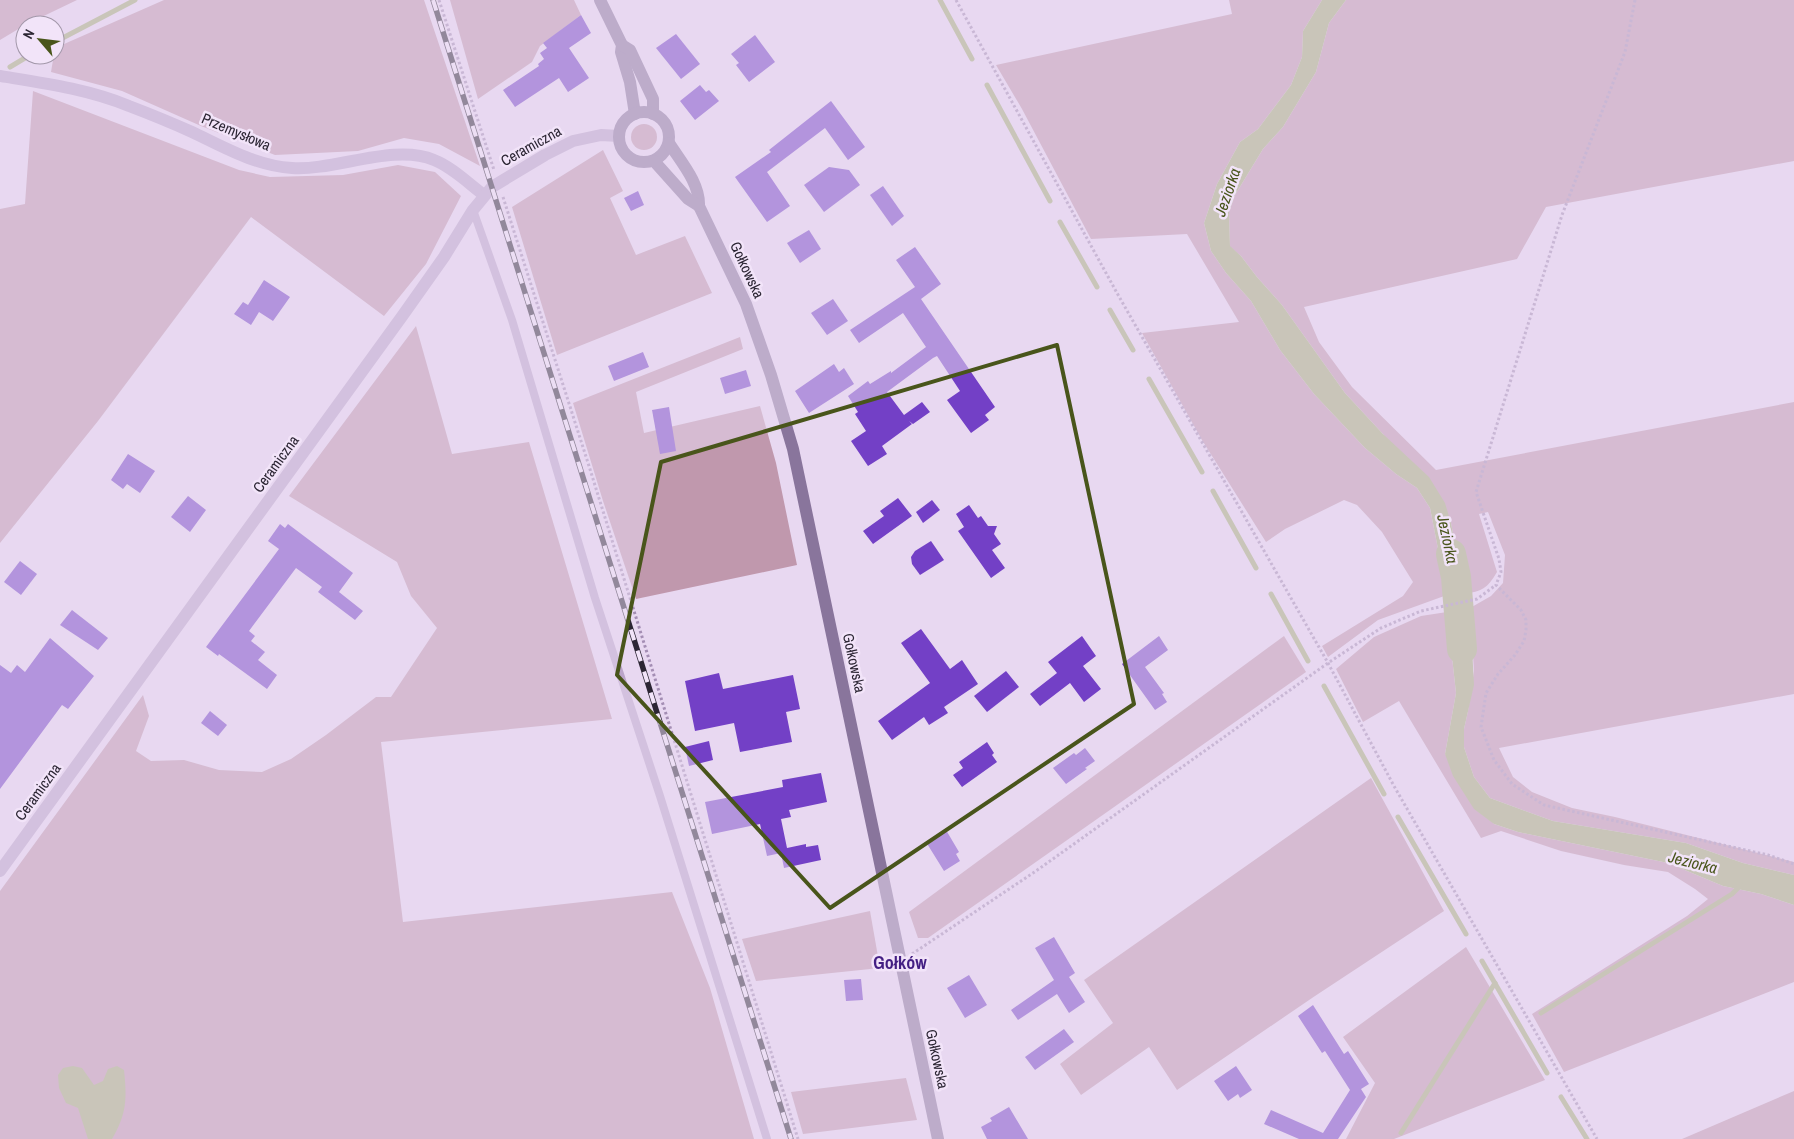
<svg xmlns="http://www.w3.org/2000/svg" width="1794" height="1139" font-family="'Archivo Narrow',sans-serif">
<rect width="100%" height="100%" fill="#e8d8f1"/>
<g fill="#c098ad">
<path d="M0,0h77l-52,25 -25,15z"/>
<path d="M164,0h260l56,166 -41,-22 -35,-6 -46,13 -83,4 -74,-29 -79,-35 -71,-19 4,-24z"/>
<path d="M450,0h124l7,15 -41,31 -8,16 -54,37z"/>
<path d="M1229,0h93l-19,31 -1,26 -11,28 -33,44 -18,13 -23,42 -13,39 7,28 15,22 25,28 29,49 34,44 51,54 31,26 21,14 13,20 17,87 -69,25 -50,37 -6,-11 81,-50 10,-14 -31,-50 -25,-27 -13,-5 -59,29 -19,13 -64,-102 -60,-107 97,-11 -52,-88 -96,5 -69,-130 -26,-44 236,-51z"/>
<path d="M1346,0h448v161l-248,46 -29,52 -213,48 15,35 33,45 84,83 358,-68v292l-295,54 14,29 19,15 40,16 43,9 179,45v13l-51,-12 -57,-20 -133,-22 -63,-23 -16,-21 -10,-30v-18l4,-18 6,-40 -4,-63 21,-12 12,-13 2,-28 -17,-43 -9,2 18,58c-10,17 -15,19 -33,22l-13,-71 -68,-89 -38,-41 -63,-88 -25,-28 -16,-21 -11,-9 -1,-35 6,-17 28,-46 20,-22 33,-55 13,-49z"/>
<path d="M33,91l206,79 31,7 73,-2 55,-10 37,7 26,24 -35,68 -42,52 -133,-99 -153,204 -98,122v-334l25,-5z"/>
<circle cx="644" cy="137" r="13"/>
<path d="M603,150l20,41 -13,7 26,57 49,-19 27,57 -155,62 -45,-148z"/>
<path d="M416,326l36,128 77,-12 83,277 -231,23 22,180 269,-30 38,96 44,151h-754v-248l143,-196 6,21 -13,35 15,10 33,-1 35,10 43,2 29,-13 35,-24 50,-38h15l46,-69 -26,-32 -14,-34 -108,-66z"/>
<path d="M740,337l3,12 -107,43 8,41 116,-27 16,57 21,102 -161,34 -33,-98 -30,-98z"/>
<path d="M1447,612l9,81 -11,61 49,70 24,8 150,31 55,23 38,8 33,11v77l-230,90 -32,-58 155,-98 21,-17 -13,-10 -27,-17 -44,-7 -63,-14 -60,-20 -20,7 -82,-137 -36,21 -27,-53 38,-32 47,-21z"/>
<path d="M1284,636l22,36 -378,266h-10l-9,-26z"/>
<path d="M1371,778l73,133 -129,85 -138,94 -28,-43 -68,48 -21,-31 53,-41 -29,-43z"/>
<path d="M870,911l10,57 -124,13 -14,-42z"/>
<path d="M1466,947l79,133 -151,59h-48l29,-56 -32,-46z"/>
<path d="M906,1078l11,42 -114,14 -12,-42z"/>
<path d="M1794,1091v48h-112z"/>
</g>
<g fill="#a4ae77">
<path d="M1322,0h24l-17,23 -13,49 -33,55 -20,22 -28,46 -6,17 1,34 11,10 16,21 25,28 63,88 38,41 46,43 16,26 6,20 13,71 -17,1 -17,-87 -13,-20 -21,-14 -31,-26 -51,-54 -34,-44 -29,-49 -25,-28 -15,-22 -7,-28 13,-39 23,-42 18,-13 33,-44 11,-28 1,-26z"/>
<path d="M1470,608l4,77 -10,44v18l10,30 16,21 63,23 133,22 57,20 51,12v30l-33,-11 -38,-8 -55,-23 -150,-31 -24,-8 -20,-15 -21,-33 -8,-22 11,-61 -9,-81z"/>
<path d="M73,1066l9,2 12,17 9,-4 5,-12 9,-3 7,4c3,28 3,44 -12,69h-24l-10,-31 -12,-5 -7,-15 -1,-13 5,-7z"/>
</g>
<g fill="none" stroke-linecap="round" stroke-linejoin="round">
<g stroke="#a4ae77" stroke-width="5">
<path d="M940,0l32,59"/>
<path d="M55,42l80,-42"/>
<path d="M10,67l20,-12"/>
<path d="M987,85l63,116"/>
<path d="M1060,222l37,65"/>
<path d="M1110,310l23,40"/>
<path d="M1149,379l53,93"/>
<path d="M1213,491l43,77"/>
<path d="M1271,594l37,67"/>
<path d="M1324,686l60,108"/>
<path d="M1398,817l68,117"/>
<path d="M1482,961l65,112"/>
<path d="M1541,1013l191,-119 9,-9"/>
<path d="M1561,1097l26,42"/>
<path d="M1401,1133l94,-150"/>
</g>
<path stroke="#a4ae77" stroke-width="30" d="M1451,554l5,23 6,72"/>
</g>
<g fill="#7340c6">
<path d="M581,15l10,18 -22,15 20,30 -21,14 -9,-14 -44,29 -12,-17 36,-24 -1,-2 6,-5 -4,-6 7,-5 -4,-5z"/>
<path d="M676,34l24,30 -19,15 -25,-31z"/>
<path d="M755,35l20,27 -26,20 -13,-17 3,-2 -8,-9z"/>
<path d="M700,85l6,7 3,-2 10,11 -24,19 -15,-19z"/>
<path d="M831,101l34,46 -17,13 -23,-32 -58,44 23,34 -23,16 -32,-45 36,-25 -2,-2z"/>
<path d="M829,167l20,3 11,15 -36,27 -20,-27z"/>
<path d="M883,186l21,30 -12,10 -22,-31z"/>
<path d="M638,191l6,14 -13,6 -7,-13z"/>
<path d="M809,230l12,19 -21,14 -13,-20z"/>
<path d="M915,247l26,37 -20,15 74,108 -10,8 4,5 -18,13 -24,-33 13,-9 -23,-35 -4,2 -46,34 17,23 18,-13 8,10 -17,12 -4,-3 3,3 -30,22 5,8 -19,12 -17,-25 15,-10 -11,-17 3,-2 -10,-16 20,-15 2,3 21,-13v2l35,-26 -23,-34 -44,30 -9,-13 65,-43 -19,-27z"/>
<path d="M264,280l26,17 -17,24 -14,-9 -8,13 -17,-11 9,-12 5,3z"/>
<path d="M833,299l15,22 -21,14 -16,-22z"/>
<path d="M643,352l6,15 -35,14 -6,-15z"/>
<path d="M834,364l5,8 5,-4 10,16 -45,29 -14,-22z"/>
<path d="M746,370l5,16 -26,8 -5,-16z"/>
<path d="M669,407l7,44 -16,3 -8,-44z"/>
<path d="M128,454l27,17 -15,22 -13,-9 -4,5 -12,-9z"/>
<path d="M188,496l18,14 -16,22 -19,-15z"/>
<path d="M898,498l14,18 -39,28 -10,-13 21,-15 -4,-5z"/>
<path d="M932,500l8,10 -17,13 -7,-11z"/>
<path d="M969,505l9,13 3,-2 7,10h9l-3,8 7,10 -9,6 13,18 -14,10 -33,-47 6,-4 -8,-13z"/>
<path d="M280,524l5,4 3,-4 65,49 -14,19 24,19 -8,9 -37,-28 4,-5 -26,-19 -47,63 6,5 -4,5 14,11 -7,8 19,15 -10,14 -48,-35 -1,2 -12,-9 73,-98 -11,-8z"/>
<path d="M931,541l13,19 -24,15 -8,-11 -1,-7 4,-6z"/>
<path d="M20,561l17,13 -16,21 -17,-13z"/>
<path d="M72,610l36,28 -10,12 -38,-25z"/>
<path d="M921,629l29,40 12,-9 16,24 -34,23 4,6 -19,12 -5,-8 -32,23 -14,-19 52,-38 -29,-40z"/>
<path d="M1082,636l14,20 -13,10 18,23 -17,13 -14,-19 -30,23 -10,-12 27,-21 -9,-11z"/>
<path d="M1159,636l9,14 -23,17 19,26 -2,1 5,8 -12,8 -33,-46z"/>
<path d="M50,638l44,38 -26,33 -6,-4 -62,84v-124l11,8 6,-8 8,7z"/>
<path d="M1006,671l13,16 -32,25 -13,-16z"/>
<path d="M719,673l4,16 70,-14 7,34 -14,3 6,30 -52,10 -6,-29 -39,8 -10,-50z"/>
<path d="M210,711l17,14 -9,11 -17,-13z"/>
<path d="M709,741l4,19 -24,6 -4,-19z"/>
<path d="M987,742l7,11 -2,2 5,7 -35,25 -9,-12 10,-7 -4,-6z"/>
<path d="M1085,748l10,13 -10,7 2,1 -21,15 -13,-16 21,-15 2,2z"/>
<path d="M821,773l6,29 -38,8 2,7 -10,2 6,29 19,-4v3l12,-2 3,15 -37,8 -3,-15 -14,3 -7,-32 -48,10 -7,-32 78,-15 -1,-7z"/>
<path d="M946,830l13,22 -3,2 4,7 -16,10 -18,-29z"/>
<path d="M1054,937l21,36 -6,4 16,25 -16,11 -12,-19 -39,26 -7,-10 43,-30 -19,-32z"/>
<path d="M969,975l18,30 -22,13 -18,-30z"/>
<path d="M861,979l2,21 -17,1 -2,-21z"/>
<path d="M1313,1005l31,49 4,-3 21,33 -8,5 5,8 -28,42h-39l-35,-15 7,-14 52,23 27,-43 -25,-39 -3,2 -24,-37z"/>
<path d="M1064,1029l10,13 -39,28 -10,-13z"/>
<path d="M1236,1066l16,24 -12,8 -2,-4 -10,7 -14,-20z"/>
<path d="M1009,1107l19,32h-41l-6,-12 11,-6 -2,-3z"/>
</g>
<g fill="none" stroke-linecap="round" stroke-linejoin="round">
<g stroke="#a48eb4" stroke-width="3" stroke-dasharray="2.5 2.5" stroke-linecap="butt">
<path d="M439,0l55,170"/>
<path d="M956,0l161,293 211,370 66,123 203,353"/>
<path d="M1635,0l-10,52 -63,163 -86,277 23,67 2,13 -5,13 25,25 5,10v10l-2,11 -9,14 -17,19 -12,19 -5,34 13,33 18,24 32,21 224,50 26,9"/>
<path d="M503,197l86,269 209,673"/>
<path d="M912,954l124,-83 292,-208 53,-35 40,-17 56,-12 19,-14"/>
</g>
<path stroke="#baa4c9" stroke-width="8" d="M473,210l39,110 83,278 65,198 107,343"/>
<g stroke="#baa4c9" stroke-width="12">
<path d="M0,76c43,7 88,13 129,30 21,8 43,17 63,26 32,15 64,34 100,36 43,3 102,-25 142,-8 18,7 34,23 50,35"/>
<path d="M0,871l403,-556 41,-58 29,-47 19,-23 53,-32 28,-14 28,-6 18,1"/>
</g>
<g stroke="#89759c" stroke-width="12">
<path d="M600,0l22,45 -1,7 9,30 5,32"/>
<path d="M622,45l8,5 23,49v15"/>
<circle cx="644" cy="137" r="25"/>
<path d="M669,143c12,19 31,40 30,63l47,98 25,71 22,74 145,690"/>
<path d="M654,161l34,38 11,7"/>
</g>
<g stroke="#2c2634" stroke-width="5.5">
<path id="rail" d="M433,0l358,1139"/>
</g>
<use href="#rail" stroke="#f2e4f9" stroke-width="4" stroke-dasharray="11" stroke-linecap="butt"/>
</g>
<path d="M0 0H1794V1139H0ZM1057,345l77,359 -304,204 -213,-233 44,-213z" fill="#e8d8f1" fill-opacity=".55" fill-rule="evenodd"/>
<path fill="none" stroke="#49551b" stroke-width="4" stroke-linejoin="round" d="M1057,345l77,359 -304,204 -213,-233 44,-213z"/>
<g text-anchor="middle" stroke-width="5" stroke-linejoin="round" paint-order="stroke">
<g font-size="15" fill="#2c2634" stroke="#f2e4f9">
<text transform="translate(236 132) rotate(23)" y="5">Przemysłowa</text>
<text transform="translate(531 146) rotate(-29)" y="5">Ceramiczna</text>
<text transform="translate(747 270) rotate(65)" y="5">Gołkowska</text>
<text transform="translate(276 464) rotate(-54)" y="5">Ceramiczna</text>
<text transform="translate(854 663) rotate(78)" y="5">Gołkowska</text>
<text transform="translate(38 792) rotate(-54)" y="5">Ceramiczna</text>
<text transform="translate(937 1059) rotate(78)" y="5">Gołkowska</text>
</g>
<g font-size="16" font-style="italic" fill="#49551b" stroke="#f2e4f9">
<text transform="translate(1227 192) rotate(-71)" y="6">Jeziorka</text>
<text transform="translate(1448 539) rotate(78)" y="6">Jeziorka</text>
<text transform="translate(1693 862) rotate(14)" y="6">Jeziorka</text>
</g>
<g font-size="18" font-weight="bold" fill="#441f83" stroke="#f2e4f9">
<text x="900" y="969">Gołków</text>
</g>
</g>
<g transform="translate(40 40) rotate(298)"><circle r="24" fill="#f2e4f9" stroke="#a398aa"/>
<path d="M0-4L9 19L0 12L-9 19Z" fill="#49551b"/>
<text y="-8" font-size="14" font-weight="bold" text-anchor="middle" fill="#2c2634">N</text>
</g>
</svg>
